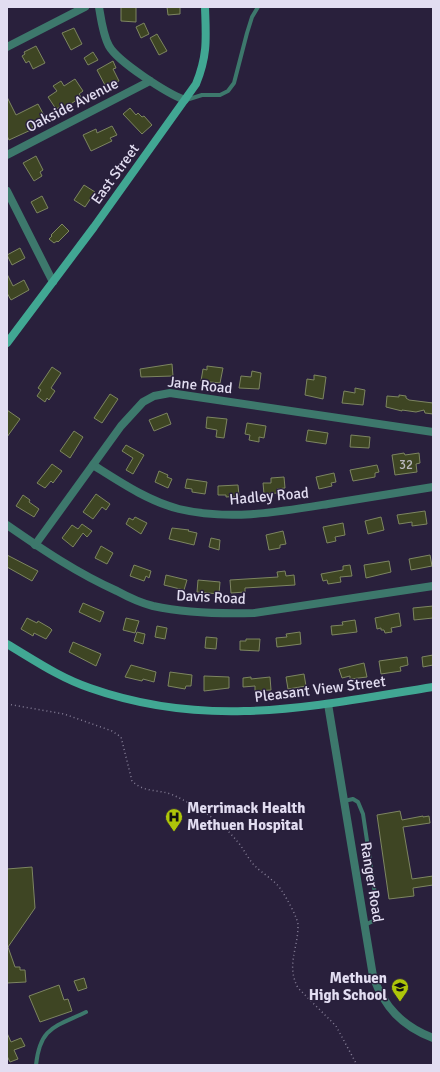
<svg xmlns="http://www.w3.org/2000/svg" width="440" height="1072" font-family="Signika,sans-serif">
<rect width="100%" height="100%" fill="#29203c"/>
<g fill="#3e4523" stroke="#7d8561">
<path d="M121,7h15v15l-15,-1z"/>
<path d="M167,7h13v7l-12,1z"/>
<path d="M144,23l5,11 -8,4 -5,-11z"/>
<path d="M74,28l8,16 -11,6 -9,-17z"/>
<path d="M157,34l10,17 -8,4 -9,-17z"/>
<path d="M36,46l9,17 -12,6 -4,-8 -3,2 -4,-7 3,-2 -1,-2z"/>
<path d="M93,52l5,8 -10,5 -4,-7z"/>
<path d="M113,61l3,7 -3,1 6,12 -3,1 1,3 -6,3 -1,-3 -4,2 -9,-17z"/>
<path d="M75,79l8,12 -4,3 2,3 -19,13 -2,-3 -4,2 -8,-12 9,-6 -4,-5 8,-5 3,5z"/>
<path d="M7,97l9,18 22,-11 8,15 -14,8 1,2 -24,11 -2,-4z"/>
<path d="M130,108l6,7 2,-2 4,4 2,-1 8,9 -10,9 -19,-20z"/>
<path d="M112,126l5,9 -7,3 2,3 -21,10 -8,-16 13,-6 1,4z"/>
<path d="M36,156l7,14 -3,2 2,4 -8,5 -11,-18z"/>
<path d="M84,185l11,7 -10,15 -11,-7z"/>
<path d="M42,196l6,12 -11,5 -6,-11z"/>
<path d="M62,224l7,7 -11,11 -1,-1 -3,2 -5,-4 3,-3 -1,-1z"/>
<path d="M20,248l5,10 -13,7 -5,-10z"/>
<path d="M7,274l6,12 11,-6 5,10 -18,10 -4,-7z"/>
<path d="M172,364l1,12 -32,1 -1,-8z"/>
<path d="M207,366l16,2 -3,15 -19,-2 2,-12 4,1z"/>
<path d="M52,367l9,6 -10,15 4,3 -6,9 -2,-2 -2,4 -8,-6 4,-6 -3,-2z"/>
<path d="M252,371l9,2 -2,16 -20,-1 2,-12 10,1z"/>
<path d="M314,375l12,2 -3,22 -18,-4 2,-16 7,1z"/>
<path d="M355,388l10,2 -2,15 -21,-2 2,-12 11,2z"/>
<path d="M110,394l8,5 -16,24 -8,-5z"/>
<path d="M399,395l7,1v2l3,2 24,3v11l-8,-1 -1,-3 -8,2 -14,-2v1l-16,-4 1,-11 12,1z"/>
<path d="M7,410l13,9 -13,18z"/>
<path d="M167,413l4,11 -17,7 -5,-11z"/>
<path d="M207,417l20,2 -3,19 -8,-1 1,-7 -11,-2z"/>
<path d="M247,423l19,3 -2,12 -5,-1v5l-10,-2 1,-5 -5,-1z"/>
<path d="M308,430l20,3 -2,11 -20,-3z"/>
<path d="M74,431l9,6 -13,21 -10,-7z"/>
<path d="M351,435l19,2 -1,11 -19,-1z"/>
<path d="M126,445l18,10 -11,19 -7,-4 7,-12 -11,-7z"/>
<path d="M404,453l1,2 14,-2 1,10 -4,1 1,8 -22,3 -3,-20z"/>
<path d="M52,464l10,7 -9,12 -2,-2 -6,7 -8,-5z"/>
<path d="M377,465l2,7 -4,1v4l-22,4 -3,-11z"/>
<path d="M159,471l9,4 -1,2 5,2 -4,9 -13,-6z"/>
<path d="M334,473l2,9 -5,1 1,3 -13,3 -3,-12z"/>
<path d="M284,477l1,11 -8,1v4l-13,1 -1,-11h8v-5z"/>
<path d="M187,479l20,3 -2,12 -13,-2v-3l-7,-1z"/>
<path d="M238,485l1,11 -13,1v-2h-8v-9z"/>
<path d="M96,494l14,10 -4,6 -4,-3 -9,12 -10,-7z"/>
<path d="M23,495l7,5 -1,2 10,7 -5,8 -18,-11z"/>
<path d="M425,511l2,13 -15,2v-4l-13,2 -2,-9z"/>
<path d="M135,517l12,6 -6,11 -15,-10 3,-6 4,2z"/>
<path d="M381,517l3,13 -16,4 -3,-13z"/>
<path d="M343,523l2,12 -10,2 1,4 -9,2 -4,-16z"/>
<path d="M82,524l10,7 -5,6 -4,-4 -10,14 -11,-9 10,-13 6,4z"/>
<path d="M172,528l17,2 -1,1 9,2 -3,12 -25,-6z"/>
<path d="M283,531l3,13 -6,1v3l-11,2 -3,-15z"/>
<path d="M211,538l9,2 -1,10 -10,-3z"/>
<path d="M101,546l12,7 -6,11 -12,-6z"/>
<path d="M7,555l31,16 -6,10 -25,-14z"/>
<path d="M430,555l2,11 -21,4 -2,-11z"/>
<path d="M389,561l2,11 -25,6 -2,-13z"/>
<path d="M134,565l17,6 -2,7 -3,-2 -2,5 -14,-5z"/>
<path d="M350,565l2,11 -12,1 1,5 -13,2 -1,-4 -4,1 -2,-7 22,-4v-4z"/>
<path d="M285,571l1,5 8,-1 1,10 -50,3v4l-14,1 -1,-13 48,-3 -1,-5z"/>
<path d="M166,575l21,5 -3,10 -20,-5z"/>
<path d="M198,580l22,2 -1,12 -22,-2z"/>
<path d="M83,603l21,9 -4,10 -21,-10z"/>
<path d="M433,606v12l-19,2 -1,-12z"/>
<path d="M399,613l2,13 -10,2 1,4 -7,1 -1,-3h-3v-2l-4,1 -2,-11z"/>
<path d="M27,618l10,5 1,-2 12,7 2,2 -6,9 -12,-6 -1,3 -12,-7z"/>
<path d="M126,618l13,3 -4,12 -12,-3z"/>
<path d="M355,620l2,12 -25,3 -1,-9 12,-1 -1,-3z"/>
<path d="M157,626l10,2 -2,11 -10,-2z"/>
<path d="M137,632l8,2 -2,10 -9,-3z"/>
<path d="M300,632l1,12 -24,3 -1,-9 11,-1 -1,-3z"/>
<path d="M206,637l11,1 -1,11 -11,-1z"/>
<path d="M246,639h14l-1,12 -19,-1v-9h6z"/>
<path d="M73,642l28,12 -5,12 -27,-14z"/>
<path d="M433,655v10l-10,2 -1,-10z"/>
<path d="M407,657l1,8 -8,2 1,4 -20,3 -2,-13z"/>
<path d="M364,663l3,14 -17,2v-3l-8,2 -3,-9z"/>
<path d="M131,665l25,7 -2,10 -11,-3 -1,2 -17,-4z"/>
<path d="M170,672l22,3 -1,11h-5l-1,3 -17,-3z"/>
<path d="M304,674l2,12 -18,3 -2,-12z"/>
<path d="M204,676l25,1v11l-25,3z"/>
<path d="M251,677v2l19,-2 1,13 -16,1v-5l-12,1v-9z"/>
<path d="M400,811l2,9 21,-4v1l6,-1 1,7 -27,4 9,52 21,-3v9l-20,3 1,8 -25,3 -12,-84z"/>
<path d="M32,867l3,41 -27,39 7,20h5v3h5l1,12 -19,1v-114z"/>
<path d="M84,978l3,10 -9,3 -4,-10z"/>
<path d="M59,985l5,15 4,-1 4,12 -32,11 -11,-26z"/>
<path d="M7,1033l4,9 10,-4 4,8 -11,4 4,9 -8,3 -3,-6z"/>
</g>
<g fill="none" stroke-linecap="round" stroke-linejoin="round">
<path stroke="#857e96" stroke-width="1.5" stroke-dasharray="1 3" stroke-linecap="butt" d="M7,704l57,10 48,17 9,6 11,44c12,12 27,8 41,14 24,11 48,26 64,46 7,8 11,18 18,25 8,8 21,15 27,25 4,6 17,29 16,35 0,23 -12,39 0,62l38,38 21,39"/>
<g stroke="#3d786c" stroke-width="4">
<path d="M186,100l16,-5h18l8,-4 6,-8 13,-50 5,-16 6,-10"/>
<path d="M344,801l9,-2 5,3 5,12 15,100 -3,6 -10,5"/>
<path d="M36,1065c4,-38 19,-38 50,-53"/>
</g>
<g stroke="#3d786c" stroke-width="8">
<path d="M99,7c2,12 4,28 10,39 9,16 59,48 76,54"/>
<path d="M7,47l78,-40"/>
<path d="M7,155l143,-74"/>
<path d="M7,191l46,91"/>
<path d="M93,465c27,17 55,36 86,44 50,12 100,3 149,-5 35,-6 70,-11 105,-17"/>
<path d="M7,525c36,25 70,48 110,66 11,6 24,12 36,15 33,7 68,8 101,7l179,-27"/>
<path d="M35,545l86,-119 22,-24 11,-6 16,-3 263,39"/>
<path d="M328,704l45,272c11,31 29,50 60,62"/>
</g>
<g stroke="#41a793" stroke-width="8">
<path d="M7,343l87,-116 102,-143c12,-29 10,-47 9,-77"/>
<path d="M7,644c27,16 53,34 83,44 119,42 223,18 343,-1"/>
</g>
</g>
<defs>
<g id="hospital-pin" transform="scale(0.9)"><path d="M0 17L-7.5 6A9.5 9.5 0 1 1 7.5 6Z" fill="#aec509" stroke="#29203c"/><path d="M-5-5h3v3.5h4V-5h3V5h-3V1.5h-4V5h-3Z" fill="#111"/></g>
<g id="school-pin" transform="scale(0.9)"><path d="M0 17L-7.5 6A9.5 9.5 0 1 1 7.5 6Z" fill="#aec509" stroke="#29203c"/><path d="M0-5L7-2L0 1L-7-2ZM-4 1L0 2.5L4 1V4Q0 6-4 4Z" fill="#111"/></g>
</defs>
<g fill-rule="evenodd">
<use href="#hospital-pin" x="174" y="817"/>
<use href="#school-pin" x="400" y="987"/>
</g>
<g text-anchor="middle" stroke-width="3" stroke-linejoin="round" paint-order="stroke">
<g font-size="13" fill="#b9b7be">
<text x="406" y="469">32</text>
</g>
<g font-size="15" fill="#e2ddf1" stroke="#29203c">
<text transform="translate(72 105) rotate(-27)" y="5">Oakside Avenue</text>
<text transform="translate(115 174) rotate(-54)" y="5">East Street</text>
<text transform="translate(200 385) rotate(6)" y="5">Jane Road</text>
<text transform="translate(269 496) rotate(-5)" y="5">Hadley Road</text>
<text transform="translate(211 597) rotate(3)" y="5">Davis Road</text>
<text transform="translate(320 689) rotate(-7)" y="5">Pleasant View Street</text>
<text transform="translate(372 882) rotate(81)" y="5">Ranger Road</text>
</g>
<g font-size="15" font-weight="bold" fill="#e2ddf1" stroke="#29203c" text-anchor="start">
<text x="187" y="813">Merrimack Health<tspan x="187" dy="17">Methuen Hospital</tspan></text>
<text x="387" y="983" text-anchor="end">Methuen<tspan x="387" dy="17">High School</tspan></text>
</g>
</g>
<rect width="440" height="1072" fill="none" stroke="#e2ddf1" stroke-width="16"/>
</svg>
